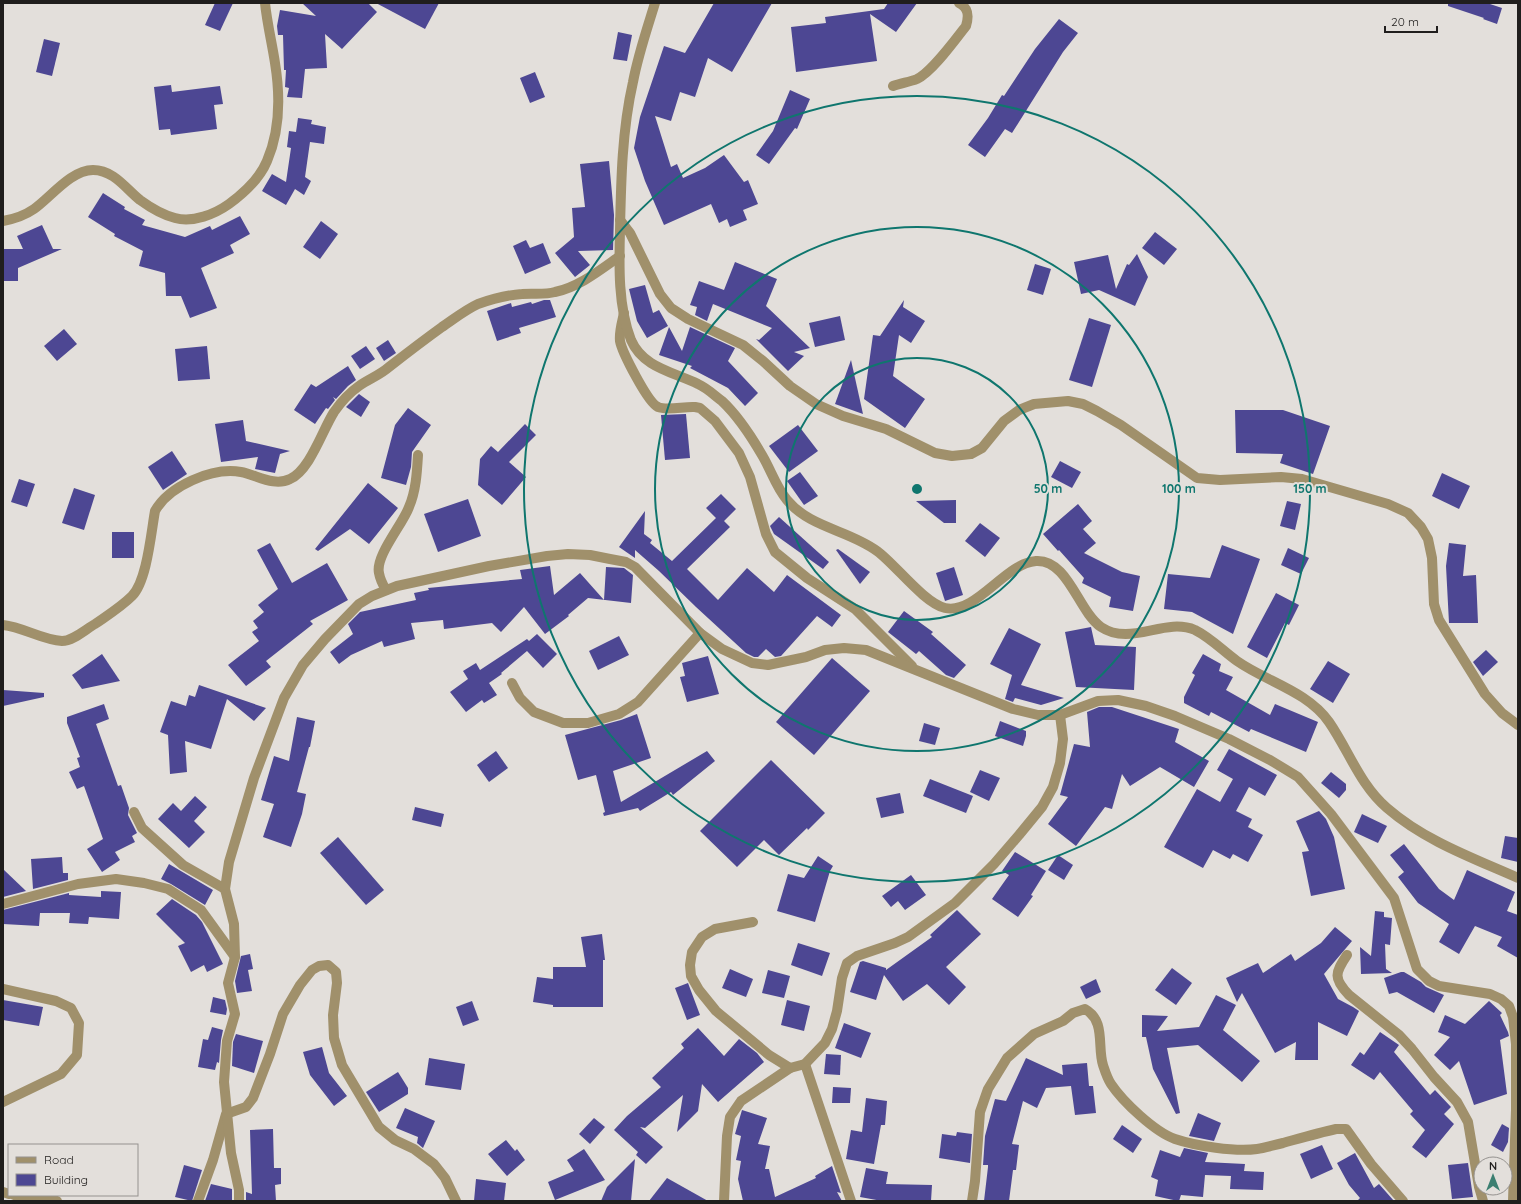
<svg xmlns="http://www.w3.org/2000/svg" width="1521" height="1204" font-family="Quicksand,sans-serif">
<rect width="100%" height="100%" fill="#e3dfdb"/>
<g fill="#4d4793">
<path d="M215,3h18l-13,28 -15,-6z"/>
<path d="M302,3h66l9,9 -35,37 -17,-15 2,34 -22,1 -3,29 -15,-1 2,-9 -4,-1 1,-17h-2l-1,-35h-5l-1,-9 3,-16 36,6z"/>
<path d="M376,3h63l-14,26z"/>
<path d="M714,3h58l-40,69 -24,-14 -13,39 -15,-5 -9,29 -16,-5 16,51 6,-3 6,14 22,-10 19,-13 20,27 4,-2 10,24 -15,6 4,10 -17,7 -3,-8 -8,4 -8,-19 -47,21 -19,-44 -11,-33 6,-31 24,-71 21,7z"/>
<path d="M888,3h29l-21,29 -26,-18 7,47 -81,11 -5,-45 35,-4 -1,-6 59,-8z"/>
<path d="M1448,3h39l15,5 -5,16 -14,-5 1,-1 -36,-12z"/>
<path d="M1059,19l19,14 -15,19 -51,81 -7,-4 -20,28 -17,-12 20,-27 14,-23 2,1 31,-47z"/>
<path d="M618,32l14,3 -5,26 -14,-2z"/>
<path d="M44,39l16,4 -8,33 -16,-4z"/>
<path d="M535,72l10,25 -15,6 -10,-25z"/>
<path d="M171,85l1,7 48,-6 3,18 -9,1 3,24 -46,6 -1,-6 -11,1 -5,-43z"/>
<path d="M790,90l20,9 -13,30 -2,-1 -26,36 -13,-9 17,-24z"/>
<path d="M298,118l14,2 -1,4 15,3 -2,17 -14,-2 -5,35 6,4 -7,14 -9,-6 -9,16 -24,-14 10,-17 14,8 5,-34 -4,-1 2,-16 7,1z"/>
<path d="M609,161l5,54 -1,35 -35,1 12,14 -15,12 -20,-24 19,-16 -2,-29 13,-1 -5,-43z"/>
<path d="M103,193l22,14 -1,2 21,11 -3,5 43,12 25,-11 2,4 28,-14 10,18 -20,11 4,8 -33,15 16,40 -27,10 -9,-22h-15l-1,-23 -26,-7 4,-15 -29,-15 1,-2 -27,-17z"/>
<path d="M321,221l17,13 -18,25 -17,-12z"/>
<path d="M42,225l11,24h9l-44,19v13h-15v-32h20l-6,-13z"/>
<path d="M1155,232l22,17 -13,16 -22,-17z"/>
<path d="M526,240l4,8 13,-5 8,20 -26,11 -12,-28z"/>
<path d="M1137,254l11,23 -13,29 -36,-16 -18,4 -7,-32 34,-7 8,34 11,-25 2,1z"/>
<path d="M735,262l42,17 -11,27 44,42 -16,4 10,4 -16,15 -32,-32 3,1 13,-12 -59,-24 -6,17 -12,-6 2,-8 -7,-2 9,-24 25,9z"/>
<path d="M1035,264l16,5 -8,26 -16,-5z"/>
<path d="M645,285l8,28 6,-3 9,16 -21,12 -10,-17 -8,-32z"/>
<path d="M544,300h6l6,17 -37,11 2,5 -24,8 -10,-30 24,-8 1,4 19,-5 1,2z"/>
<path d="M904,300l-1,7 22,14 -14,22 -12,-8 -6,41 32,23 -20,29 -41,-29 9,-64 7,1z"/>
<path d="M840,316l5,24 -30,7 -6,-24z"/>
<path d="M1089,318l22,7 -19,62 -23,-7z"/>
<path d="M669,327l13,24 8,-24 45,21 -7,13 30,32 -13,13 -17,-18 -38,-20 2,-2 -33,-11z"/>
<path d="M64,329l13,15 -20,17 -13,-15z"/>
<path d="M388,340l8,13 -12,8 -8,-13z"/>
<path d="M207,346l3,33 -32,2 -3,-32z"/>
<path d="M366,346l9,13 -15,10 -9,-13z"/>
<path d="M851,360l12,54 -28,-10z"/>
<path d="M348,366l8,14 -8,6 -12,13 -3,-2 2,3 -7,9 -2,-1 -11,16 -21,-14 17,-26 5,3z"/>
<path d="M359,394l11,8 -9,15 -15,-10z"/>
<path d="M408,408l23,17 -19,27 -1,15 -5,18 -25,-7 14,-53z"/>
<path d="M1235,410h48l47,16 -17,48 -33,-11 3,-9 -47,-1z"/>
<path d="M686,414l4,44 -25,2 -4,-45z"/>
<path d="M243,420l3,21 44,10 -10,3 -5,19 -20,-4 3,-12 -37,5 -6,-38z"/>
<path d="M525,424l11,11 -27,27 17,15 -24,28 -24,-20 2,-26 11,-13 7,6z"/>
<path d="M798,425l20,26 -29,21 -20,-26z"/>
<path d="M172,451l15,23 -24,16 -15,-23z"/>
<path d="M1060,461l21,11 -9,16 -21,-11z"/>
<path d="M800,472l18,24 -14,9 -17,-24z"/>
<path d="M1442,473l28,13 -11,23 -27,-13z"/>
<path d="M19,479l16,5 -8,23 -16,-5z"/>
<path d="M368,483l30,25 -29,36 -19,-15 -32,22 -3,-2z"/>
<path d="M74,488l21,7 -11,35 -22,-7z"/>
<path d="M721,494l15,15 -12,12 6,6 -43,42 31,31 29,-32 27,24 13,-17 54,40 -9,12 -15,-11 -36,40 -6,1 -9,-8 -8,8h-4l-8,-4 -50,-46 -37,-36 -24,-21v8l-16,-11 26,-36 -1,23 8,6 -2,3 22,18 44,-43 -10,-10z"/>
<path d="M468,499l13,37 -43,16 -14,-38z"/>
<path d="M956,500v23h-12l-28,-22z"/>
<path d="M1287,501l14,3 -6,26 -15,-4z"/>
<path d="M1078,504l14,17 -9,8 13,14 -12,10 38,19 18,4 -7,35 -24,-4 2,-10 -29,-14 2,-5 -25,-28 -1,1 -15,-17z"/>
<path d="M779,517l50,45 -6,7 -49,-35 -4,-8z"/>
<path d="M980,523l20,15 -15,19 -20,-16z"/>
<rect x="112" y="532" width="22" height="26"/>
<path d="M270,543l22,40 35,-20 21,37 -38,21 3,3 -47,37 5,6 -25,19 -18,-21 31,-24 -7,-9 6,-4 -5,-7 11,-9 -6,-7 20,-16 -21,-39z"/>
<path d="M1449,543l17,2 -3,31 13,-1 2,48h-29l-3,-57z"/>
<path d="M1222,545l38,14 -27,75 -41,-22 -28,-3 4,-35 42,4z"/>
<path d="M1288,548l21,10 -8,16 -20,-9z"/>
<path d="M838,549l32,23 -10,12 -24,-34z"/>
<path d="M550,566l4,29 26,-22 24,27 2,-33 18,1 9,7 -2,28 -43,-5 -20,17 1,1 -24,18 -21,-27 -23,25 -9,-9 -48,6 -1,-9 -32,3 4,16 -31,8 -2,-6 -31,14 -12,9 -9,-12 23,-18 -5,-10 12,-12 56,-12 -2,-7 15,-3 -1,-2 94,-9 -2,-9z"/>
<path d="M954,567l9,28 -18,6 -9,-28z"/>
<path d="M1276,593l23,12 -10,20 -4,-2 -18,35 -20,-11z"/>
<path d="M904,611l29,21 -2,2 35,31 -12,13 -8,-3 -27,-24 -3,3 -28,-22z"/>
<path d="M1091,627l4,18 41,2 -2,43 -58,-3 -11,-55z"/>
<path d="M1009,628l32,16 -20,41 43,13 -23,7 -26,-7 -2,4 -8,-3 7,-24 -22,-11z"/>
<path d="M537,634l20,20 -14,14 -16,-17 -26,22 1,1 -13,9 8,12 -13,8 -2,-3 -16,12 -16,-20 18,-13 -5,-8 13,-8 4,7 47,-31 2,2z"/>
<path d="M619,636l10,19 -31,15 -9,-19z"/>
<path d="M1486,650l12,12 -15,14 -10,-14z"/>
<path d="M102,654l18,27 -38,8 -10,-14z"/>
<path d="M1203,654l18,10 -2,7 14,6 -7,13 44,25 5,-11 43,18 -12,30 -55,-23 -2,3 -38,-20 -2,4 -25,-13v-6l11,-22 -3,-2z"/>
<path d="M708,656l11,38 -32,8 -7,-25 5,-1 -3,-13z"/>
<path d="M832,658l38,33 -56,64 -38,-33z"/>
<path d="M1328,661l22,13 -17,29 -23,-14z"/>
<path d="M199,685l67,23 -12,13 -27,-22 -16,50 -26,-8 2,31 -17,2 -2,-39 -8,-3 11,-31 15,5 3,-11 6,2z"/>
<path d="M3,690l41,3v4l-41,9z"/>
<path d="M104,704l5,15 -13,5 22,62 3,-1 8,23 -1,7 9,18 -5,3 3,6 -20,10 5,8 -18,12 -15,-23 16,-10 -19,-53 -7,3 -8,-17 11,-5 -3,-9 3,-1 -13,-34v-6z"/>
<path d="M1099,707h13l67,22 -4,13 34,19 -15,26 -34,-20 -30,19 -8,-12 -10,35 -7,-2 -29,39 -28,-22 20,-27 -8,-2 14,-51 16,3 -3,-35z"/>
<path d="M637,714l14,44 -38,13 8,31 86,-51 8,10 -42,34 -2,-3 -31,19 -2,-3 -34,8 -1,-3 2,-1 -9,-37 -18,5 -13,-45 56,-15z"/>
<path d="M297,717l18,4 -5,26h-1l-12,45 9,2 -4,20 -11,33 -28,-10 11,-33 -13,-4 13,-44 15,5z"/>
<path d="M1000,721l26,10v5l-3,10 -28,-10z"/>
<path d="M924,723l16,5 -5,17 -16,-4z"/>
<path d="M1229,749l48,26 -12,21 -16,-9 -13,24 16,8 -4,8 15,8 -15,27 -15,-8 -3,5 -17,-9 -10,18 -39,-21 33,-58 23,13 13,-23 -16,-9z"/>
<path d="M496,751l12,17 -19,14 -12,-17z"/>
<path d="M771,760l54,53 -17,17 -1,-2 -28,27 -15,-15 -27,27 -37,-36z"/>
<path d="M980,770l20,8 -11,23 -19,-9z"/>
<path d="M1331,772l15,12v6l-7,8 -18,-15z"/>
<path d="M930,779l43,17 -7,17 -43,-17z"/>
<path d="M900,793l4,20 -23,5 -5,-20z"/>
<path d="M195,796l12,11 -13,14 11,11 -16,16 -31,-29 15,-16 8,8z"/>
<path d="M415,807l29,7 -3,13 -29,-7z"/>
<path d="M1319,811l7,8 8,18 11,52 -34,7 -9,-44 7,-1 -13,-30z"/>
<path d="M1362,814l25,12 -9,17 -24,-11z"/>
<path d="M1505,836l13,2v24l-17,-4z"/>
<path d="M338,837l46,53 -18,15 -46,-52z"/>
<path d="M1404,844l35,45 15,11 13,-30 48,22 -8,19 11,4v43l-21,-12 5,-9 -27,-11 -16,28 -20,-12 10,-18 -31,-21 -20,-26 6,-5 -14,-17z"/>
<path d="M1015,852l31,19 -15,24 2,1 -15,21 -26,-18 17,-24 -7,-4z"/>
<path d="M1058,855l15,10 -9,15 -16,-10z"/>
<path d="M818,856l15,10 -3,5 -15,51 -38,-11 11,-37 16,4z"/>
<path d="M62,857l1,16h5v7l-35,9 -2,-30z"/>
<path d="M169,864l44,26 -8,15 -34,-21 -10,-5z"/>
<path d="M3,869l23,22 -23,6z"/>
<path d="M911,875l15,20 -21,15 -7,-9 -7,6 -9,-11z"/>
<path d="M101,891l20,1 -2,27 -30,-2 -1,7 -19,-1 1,-10h-30l-1,13 -36,-2v-14l66,-17v2l32,2z"/>
<path d="M172,899l24,16 6,7 21,42 -16,8 -3,-7 -13,7 -13,-26 7,-3 -29,-29z"/>
<path d="M957,910l24,24 -35,33 20,20 -17,18 -22,-21 -24,17 -19,-26 -8,25 -26,-8 10,-30 3,-1 23,7v2l46,-33 -2,-2z"/>
<path d="M1375,911l9,1v5l8,1 -2,27 -5,-1 1,25 6,4 -31,1 -1,-27 11,9z"/>
<path d="M1335,927l17,14 -28,33 14,25 15,8 6,4 -12,25 -29,-14v38h-23l1,-18 -21,11 -33,-60 -5,9 -11,-24 32,-15 5,10 28,-19 4,7 26,-18z"/>
<path d="M602,934l3,26h-2v47h-50v-2l-20,-3 4,-25 16,2v-12h33l-5,-30z"/>
<path d="M798,943l32,10 -8,23 -31,-11z"/>
<path d="M250,954l3,15 -5,1 4,21 -15,2 -2,-12 6,-25z"/>
<path d="M1172,968l20,15 -16,22 -21,-15z"/>
<path d="M730,969l23,10 -7,18 -24,-9z"/>
<path d="M768,970l22,6 -6,22 -22,-5z"/>
<path d="M1401,972h3l17,10 5,5 18,8 -10,18 -37,-21 -8,2 -5,-16z"/>
<path d="M1096,979l5,13 -15,7 -6,-12z"/>
<path d="M688,983l12,32 -13,5 -12,-32z"/>
<path d="M1216,995l20,10 -13,25 37,31 -18,21 -44,-37 -31,3 13,65 -4,1 -23,-45 -7,-32h-4v-22l26,1 -11,15 42,-4z"/>
<path d="M213,997l12,3 2,9 -1,6 -16,-3z"/>
<path d="M3,1000l40,7 -4,19 -36,-6z"/>
<path d="M787,1000l23,6 -6,25 -23,-6z"/>
<path d="M472,1001l7,19 -16,6 -7,-19z"/>
<path d="M1489,1001l13,12 -2,2 8,17 1,4 -9,4 7,54 -33,11 -15,-44 -9,9 -16,-15 16,-18 -12,-5 7,-17 20,9z"/>
<path d="M844,1023l27,10 -10,25 -26,-10z"/>
<path d="M212,1027l11,3 -2,10 -2,23 -2,-1 -2,8 -17,-3 5,-28 5,1z"/>
<path d="M698,1028l26,28 15,-17 18,14 7,9 -46,40 -16,-18 -4,27 -21,21 6,-37 -38,33 -5,-1 23,20 -17,17 -10,-9 2,-3 -24,-22 13,-14 34,-29 -9,-9 32,-30 -3,-4z"/>
<path d="M1380,1032l19,13 -5,7 36,43 5,-5 16,17 -7,7 10,10 -28,34 -14,-11 13,-17 -15,-16 3,-3 -33,-39 -6,8 -23,-15 9,-13 4,3z"/>
<path d="M236,1034l27,7 -9,32 -22,-7 1,-24z"/>
<path d="M322,1047l7,26 18,23 -13,10 -24,-31 -7,-23z"/>
<path d="M826,1054l15,1 -1,20 -16,-1z"/>
<path d="M429,1058l36,6 -4,26 -36,-5z"/>
<path d="M1026,1058l37,17 -1,-10 25,-2 2,23h4l3,27 -21,2 -4,-29 -25,2 -9,20 -14,-7 -11,43 7,1 -3,25h-3l-4,31h-25l4,-34v-2h-5l2,-29 10,-37 11,2z"/>
<path d="M398,1072l10,16v6l-29,18 -13,-20z"/>
<path d="M833,1087l18,1 -1,15h-18z"/>
<path d="M866,1098l21,3 -2,24h-4l-7,39 -28,-5 5,-29 11,2z"/>
<path d="M405,1108l30,13 -12,27 -6,-5 1,-6 -22,-9z"/>
<path d="M742,1110l25,8 -9,26 12,2 -5,23h4l6,28 41,-19 -1,-2 17,-10 9,27 -4,-1 5,9h-99l-5,-22 3,-18 -5,-1 5,-24 -6,-2z"/>
<path d="M1198,1113l23,10 -7,18 -25,-5z"/>
<path d="M594,1118l11,9 -15,17 -11,-10z"/>
<path d="M1502,1124l7,4 -1,14 -5,10 -12,-7z"/>
<path d="M1122,1125l20,14 -9,14 -20,-14z"/>
<path d="M273,1129l1,39h7v16l-6,1 1,16h-30v-9l6,2 -2,-64z"/>
<path d="M957,1132l15,2 -2,29 -31,-5 3,-24 14,2z"/>
<path d="M506,1140l9,11 2,-2 8,11 -18,16 -19,-22z"/>
<path d="M1322,1145l11,24 -22,10 -11,-25z"/>
<path d="M1184,1148l24,5 -3,9 40,2 -1,7 20,1 -1,18 -33,-1 1,-13 -26,-1 -2,22 -22,-2 -2,6h-1l-23,-5 3,-16 -7,-3 9,-27 20,7z"/>
<path d="M584,1149l21,31 -50,20 -7,-18 26,-11 -7,-11z"/>
<path d="M1355,1153l19,35 5,-4 15,17h-37l3,-3 -11,-13 -12,-22z"/>
<path d="M635,1159l-4,42h-30l6,-14z"/>
<path d="M1468,1163l5,34 -21,2 -4,-34z"/>
<path d="M184,1165l18,5 -10,31 -17,-4z"/>
<path d="M866,1168l22,4 -2,12 46,1 -1,16h-49l-22,-4z"/>
<path d="M667,1178l41,23h-59z"/>
<path d="M476,1179l30,4 -2,18h-30z"/>
<path d="M211,1184l21,5v12h-27z"/>
</g>
<g fill="none" stroke-linecap="round" stroke-linejoin="round">
<g stroke="#a0906b" stroke-width="10">
<path d="M893,86c8,-3 17,-4 24,-7 15,-7 38,-39 49,-53 3,-10 3,-18 -7,-23"/>
<path d="M620,220l10,13 30,61 11,14 17,11 55,26 20,16 27,25 26,18 27,12 43,13 49,24 17,3 19,-2 11,-6 22,-27 15,-11 15,-6 34,-3 15,3 14,7 24,14 76,53 23,2 61,-3 21,2 86,25 20,9 13,14 7,12 4,19 2,46 5,16 46,74 17,19 16,12"/>
<path d="M624,313c-2,10 -5,18 -4,28 2,11 28,62 38,66 9,4 27,-1 37,0l5,1 15,13 24,32 11,24 16,57 9,18 32,26 48,31 57,57"/>
<path d="M386,590c-3,-5 -6,-11 -7,-17 -4,-17 24,-49 30,-66 7,-16 8,-35 9,-52"/>
<path d="M3,625c20,2 39,15 59,16 11,0 24,-12 33,-17 13,-9 26,-17 37,-28 15,-15 19,-63 23,-85 14,-25 57,-44 86,-39 16,3 33,15 49,7 20,-9 32,-48 44,-67 7,-10 15,-19 25,-26 10,-7 21,-11 30,-19 18,-14 35,-27 53,-40 12,-8 23,-17 36,-23 14,-5 29,-9 44,-10 11,-1 22,1 33,-2 24,-5 45,-22 65,-36"/>
<path d="M512,683l8,15 14,14 29,11h25l31,-9 19,-12 62,-69"/>
<path d="M134,812l8,16 41,37 42,24"/>
<path d="M3,904l75,-20 38,-5 28,4 24,6 33,21 34,47"/>
<path d="M753,922l-38,7 -13,8 -10,15 -2,13 1,11 8,14 17,21 53,44 21,13"/>
<path d="M1347,955c-12,18 -14,23 2,40l50,40 13,14 22,28 23,25 11,20 11,65 4,14"/>
<path d="M3,989l53,12 15,7 8,15 -2,32 -16,19 -58,28"/>
<path d="M805,1064l46,137"/>
<path d="M3,1192l6,2"/>
<path d="M14,1195l43,6"/>
<path d="M198,1201l15,-41 13,-46 20,-7 7,-9 17,-44 13,-40 17,-29 12,-15 7,-4 9,-1 8,7 1,11 -4,32 1,23 8,27 37,62 16,13 19,9 20,15 11,14 11,23"/>
<path d="M239,1201v-11l-8,-37 -7,-71 3,-41 8,-27 -7,-31 7,-26 -1,-33 -9,-35 4,-27 25,-84 30,-80 19,-33 22,-26 34,-35 13,-8 25,-10 92,-20 58,-10 21,-2 22,1 20,4 16,3 9,5 65,66 22,16 30,14 16,2 38,-8 19,-7 19,-2 22,2 147,59 25,6h22l38,-14 20,-1 28,6 29,10 54,23 41,21 28,17 33,37 63,84 23,71 12,12 10,5 51,8 11,5 8,7 4,11 3,27v66l-3,91"/>
<path d="M724,1201l3,-65 3,-19 11,-16 49,-33 15,-4 20,-21 7,-14 5,-18 5,-33 5,-15 10,-7 38,-13 13,-6 47,-34 39,-39 25,-29 23,-28 11,-20 7,-24 3,-24 -3,-24"/>
<path d="M972,1201l3,-20 5,-69 8,-23 19,-31 27,-24 29,-13 10,-8 12,-4c21,12 12,37 18,56 2,6 4,13 8,19 12,18 44,48 64,55 21,7 60,13 82,10 8,-1 17,-4 26,-6 18,-5 35,-10 53,-14h10l25,35 32,37"/>
</g>
<g stroke="#a0906b" stroke-width="10">
<path d="M655,3c-8,26 -17,52 -22,79 -11,48 -12,99 -13,148 -1,36 -2,77 11,110 12,28 43,32 67,44 9,4 16,11 24,17 16,15 29,35 40,54 9,15 14,32 25,45 23,28 62,30 90,51 18,13 47,52 68,57 31,7 60,-45 91,-47 32,-2 42,50 65,66 30,20 63,-10 94,3 16,8 28,21 42,31 30,21 70,30 92,61 20,29 31,63 58,86 38,33 86,50 131,70"/>
<path d="M3,221c11,-2 21,-5 31,-12 17,-12 37,-39 59,-39 21,0 33,19 47,30 11,8 23,15 35,18 18,5 40,-4 54,-14 15,-11 31,-26 38,-43 13,-30 13,-67 8,-98 -3,-20 -8,-40 -10,-60"/>
</g>
</g>
<g fill="none" stroke="#0f766e" stroke-width="2">
<circle cx="917" cy="489" r="131"/>
<circle cx="917" cy="489" r="262"/>
<circle cx="917" cy="489" r="393"/>
</g>
<circle cx="917" cy="489" r="6" fill="#0f766e" stroke="#e3dfdb" stroke-width="2"/>
<g font-size="12" text-anchor="middle" font-weight="bold" fill="#0f766e" stroke="#e3dfdb" stroke-width="4" stroke-linejoin="round" paint-order="stroke">
<text x="1048" y="493">50 m</text>
<text x="1179" y="493">100 m</text>
<text x="1310" y="493">150 m</text>
</g>
<rect width="1521" height="1204" fill="none" stroke="#201e1d" stroke-width="8"/>
<rect x="8" y="1144" width="130" height="52" fill="#e3dfdb" stroke="#95928f"/>
<rect x="16" y="1157" width="20" height="6" fill="#a0906b" stroke="#95928f"/>
<text x="44" y="1164" font-size="12" fill="#201e1d">Road</text>
<rect x="16" y="1174" width="20" height="12" fill="#4d4793" stroke="#95928f"/>
<text x="44" y="1184" font-size="12" fill="#201e1d">Building</text>
<g transform="translate(1493 1176)"><circle r="19" fill="#e3dfdb" stroke="#95928f"/>
<path d="M0-3L7 15L0 10L-7 15Z" fill="#3c7f71"/>
<text y="-6" font-size="11" font-weight="bold" text-anchor="middle" fill="#201e1d">N</text>
</g>
<path d="M1385 26v6h52v-6" fill="none" stroke="#201e1d" stroke-width="2"/>
<text x="1391" y="26" font-size="12" fill="#201e1d" stroke="#e3dfdb" stroke-width="3" paint-order="stroke">20 m</text>
</svg>
